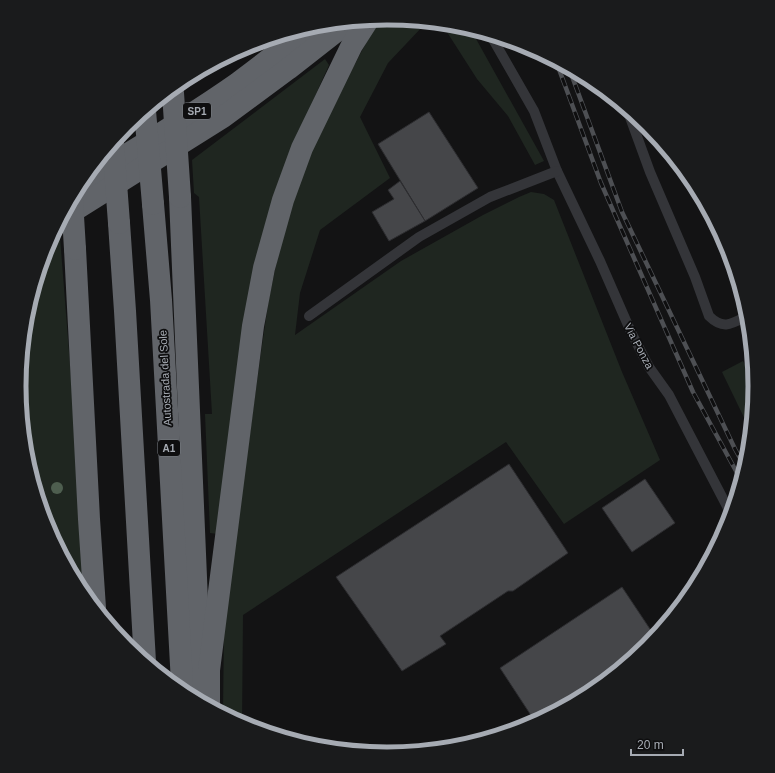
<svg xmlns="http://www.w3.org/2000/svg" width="775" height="773" font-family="Helvetica,sans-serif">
<rect width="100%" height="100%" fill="#131314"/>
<g fill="#1f2620">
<path d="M383,18h5l72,7 10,3 74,133 -9,4 -27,-49 -31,-37 -32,-50 -22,-3 -35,37 -28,54 30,61 -70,52 -20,63 -5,42 106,-74 82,-46 36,-18 12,-5 13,2 10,6 68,172 38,88 -96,64 -58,-82 -263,173 -1,110 -19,-11 1,-89 36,-266 9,-61 16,-74 28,-79 56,-108z"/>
<path d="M325,59l4,6 -27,60 -84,409 -8,-1 -5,-119h7l-13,-217 -5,-4 -2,-33z"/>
<path d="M60,237l26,331 1,31 -6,-8 -34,-64 -21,-69 -7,-72 7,-72 21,-69z"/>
<path d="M743,361l13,23 -5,48 -29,-60z"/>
</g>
<g fill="#454649" stroke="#2d2d30">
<path d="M429,112l49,76 -53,33 -47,-77z"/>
<path d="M400,181l25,40 -36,20 -17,-29 22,-13 -6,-9z"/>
<path d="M509,464l59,89 -55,38h-5l-68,45 6,8 -44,27 -66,-94z"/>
<path d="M645,479l30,44 -43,29 -30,-44z"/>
<path d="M622,587l34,51 -8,9 -53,43 -7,5 -52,28 -36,-55z"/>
</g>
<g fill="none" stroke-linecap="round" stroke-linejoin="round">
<g stroke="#343539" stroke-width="10">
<path d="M490,34l44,77 23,60 43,90 31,71 18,35 20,28 63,121"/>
<path d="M627,109l23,63 45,105 14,39c15,15 24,7 40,-1"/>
<path d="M703,199l36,83"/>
<path d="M309,316l110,-79 71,-40 67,-26"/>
</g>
<g stroke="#616469" stroke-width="22">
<path d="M80,183c53,-32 107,-64 158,-100 24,-18 47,-35 69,-55"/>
<path d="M180,197l18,428 -5,73"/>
<path d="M153,204l8,96 21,383"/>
<path d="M62,218l161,-101 65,-48 60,-47"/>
<path d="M119,223l6,88 20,351"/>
<path d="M75,249l14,270 6,89"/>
<path d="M209,707v-37l44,-344 11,-58 19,-68 19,-52 50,-103 16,-25"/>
</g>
<g stroke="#4d4f53" stroke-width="4.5">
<g id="rail">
<path d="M556,61l45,122 92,209 49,90"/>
<path d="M569,68l53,144 113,237 11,20"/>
</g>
</g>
<use href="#rail" stroke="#0e0e0f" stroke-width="3" stroke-dasharray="9" stroke-linecap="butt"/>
<g stroke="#616469" stroke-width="22">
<path d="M173,93l7,104"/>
<path d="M145,111l8,93"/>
<path d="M113,143l6,80"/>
<path d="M72,200l3,49"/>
</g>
</g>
<circle fill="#4e5e4f" cx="57" cy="488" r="6"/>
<g text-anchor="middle" stroke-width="3.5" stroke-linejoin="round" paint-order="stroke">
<g fill="#0e0e0f" stroke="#787c82" stroke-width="1">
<rect x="183" y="103" width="28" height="16" rx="3"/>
<rect x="158" y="440" width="22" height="16" rx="3"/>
</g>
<g font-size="10" font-weight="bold" fill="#a6abb3">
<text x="197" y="115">SP1</text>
<text x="169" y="452">A1</text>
</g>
<g font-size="11" fill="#a6abb3" stroke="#0e0e0f">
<text transform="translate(639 346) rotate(62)" y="4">Via Ponza</text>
<text transform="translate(165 378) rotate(-93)" y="4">Autostrada del Sole</text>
</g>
</g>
<path d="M0 0H775V773H0ZM26 386a361 361 0 1 1 722 0a361 361 0 1 1-722 0Z" fill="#1a1b1c" fill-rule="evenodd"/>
<path fill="none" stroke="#a6abb3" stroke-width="5" d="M26 386a361 361 0 1 1 722 0a361 361 0 1 1-722 0Z"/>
<path d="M631 749v6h52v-6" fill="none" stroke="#a6abb3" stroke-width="2"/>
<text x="637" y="749" font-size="12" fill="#a6abb3" stroke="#0e0e0f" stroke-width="3" paint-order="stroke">20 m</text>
</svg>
